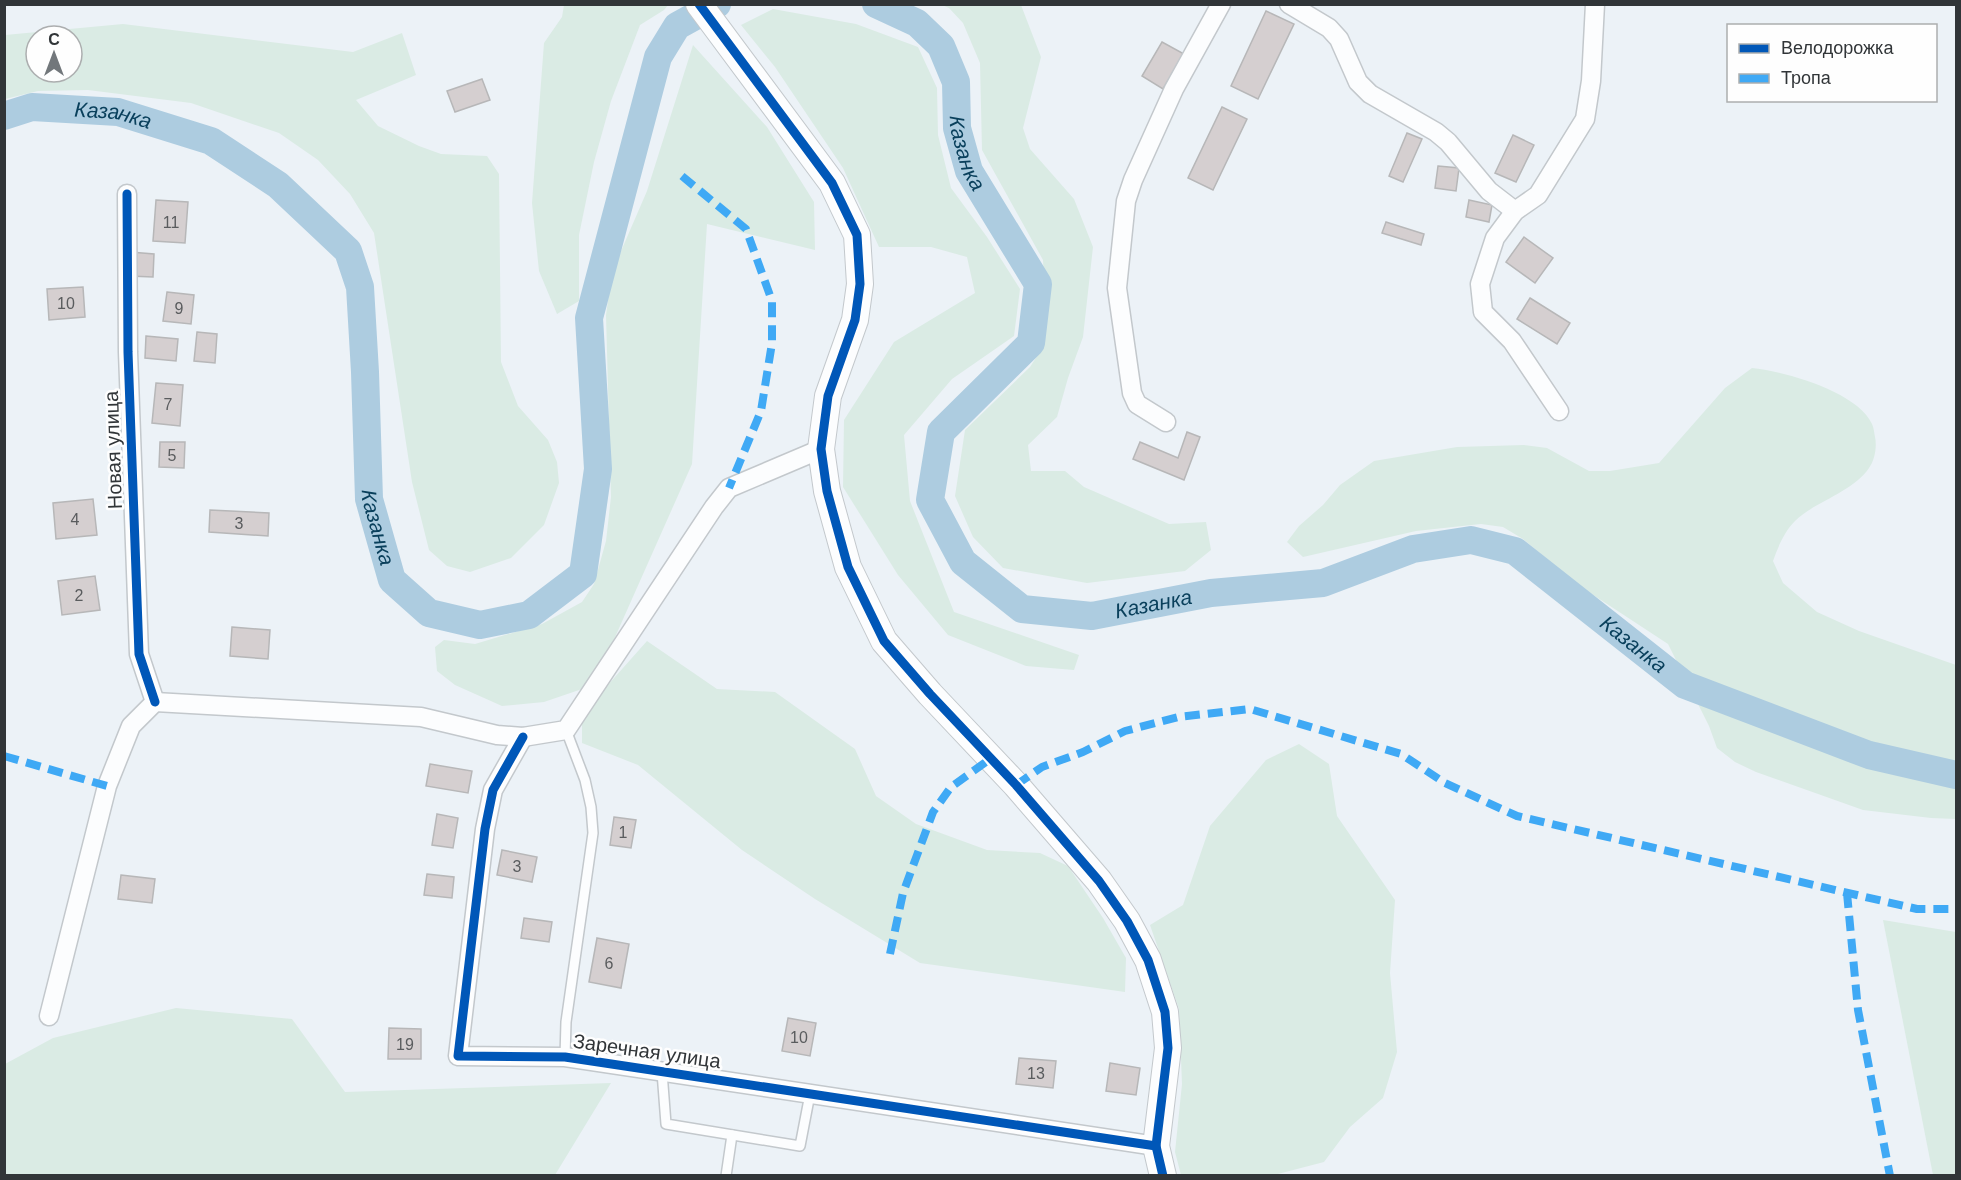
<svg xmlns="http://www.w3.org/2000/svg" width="1961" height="1180" font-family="Arial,sans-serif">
<rect width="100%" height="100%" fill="#ecf2f7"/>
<g fill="#daebe4" fill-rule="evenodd">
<path d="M564,5h104l-4,5 -24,15 -29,76 -17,61 -15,73v66l-22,13 -18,-43 -7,-68 12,-160 18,-26z"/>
<path d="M942,5h79l20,52 -18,71 7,21 44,50 19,48 -10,90 -15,41 -11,39 -29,28 3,26h34l19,16 85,37 37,-2 5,28 -26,21 -98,12 -84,-15 -30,-31 -18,-41 10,-66 65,-63 13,-20 3,-21 -3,-66 -61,-110 -2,-87 -17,-40 -14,-15z"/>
<path d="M773,9l83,15 62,23 19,41 1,47 13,53 36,49 33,52 -6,47 -62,43 -48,56 6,66 44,111 125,43 -5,15 -48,-4 -78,-31 -50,-60 -55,-88 1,-67 50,-78 81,-49 -8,-36 -36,-10h-52l-36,-79 -68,-101 -34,-42z"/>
<path d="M123,24l230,28 49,-19 14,42 -60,25 22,26 41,20 22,8 46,2 12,18 2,188 17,44 30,34 9,22 2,21 -15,42 -33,33 -41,14 -23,-6 -18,-16 -17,-68 -38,-249 -24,-39 -32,-34 -39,-27 -88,-30 -103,-13 -50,1 -33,8v-64zM36,36h36v36h-36z"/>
<path d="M693,45l74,82 47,75 1,48 -108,-26 -15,240 -84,189 -26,36 -38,13 -42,4 -47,-21 -18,-14 -2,-24 9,-7 31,4 67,-20 40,-22 12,-18 12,-43 5,-44 -5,-182 6,-43 35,-81z"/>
<path d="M1752,368c32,3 106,24 120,56 2,4 2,9 3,13 2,9 0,23 -6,31 -16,24 -55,34 -74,53 -11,11 -17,26 -22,40l10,22 34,29 42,19 97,34v154l-25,-1 -68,-8 -107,-38 -21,-10 -18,-14 -8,-22 -41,-82 -93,-61 -52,-44 -20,-12 -22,-3 -65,7 -113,26 -16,-15 12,-16 24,-21 17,-20 34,-24 83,-14 67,-2 23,3 42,23h21l49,-8 66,-75z"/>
<path d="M647,641l70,48 58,3 80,57 21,47 40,28 71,26 53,3 28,13 35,52 23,40 -1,34 -205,-29 -105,-64 -73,-49 -104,-85 -56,-22v-29z"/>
<path d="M1299,744l30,20 8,52 58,84 -5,73 7,79 -14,46 -33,29 -26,35 -50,13h-93l-6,-23 7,-68 -3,-75 -29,-84 33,-20 27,-79 56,-66z"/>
<path d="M1883,920l73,12v243h-23z"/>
<path d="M176,1008l116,11 53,73 266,-9 -56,92h-550v-111l48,-26z"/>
</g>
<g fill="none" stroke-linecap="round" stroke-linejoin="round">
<g stroke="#adcce0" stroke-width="28">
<path id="s1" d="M876,4l41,19 24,23 15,36 1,46 12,43 69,113 -7,59 -90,89 -11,68 33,62 59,47 70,7 119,-23 112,-10 90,-34 58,-9 44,11 170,134 184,70 87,20"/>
<path id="s2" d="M4,116l28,-9 86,5 93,29 67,44 70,66 12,36 5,85 4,127 23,81 37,33 51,12 49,-10 54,-41 15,-105 -9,-151 69,-261 19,-31 40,-22"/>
</g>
</g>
<g fill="#d5cfd0" stroke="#b7b7b8" stroke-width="1.5">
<path d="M1266,11l28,13 -36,75 -27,-13z"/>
<path d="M1162,42l22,12 -21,35 -21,-13z"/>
<path d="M482,79l8,21 -35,12 -8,-21z"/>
<path d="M1222,107l25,12 -34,71 -25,-12z"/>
<path d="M1407,133l15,6 -19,43 -14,-6z"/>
<path d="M1513,135l21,10 -18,37 -21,-9z"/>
<path d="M1438,166l21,2 -3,23 -21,-3z"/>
<path d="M156,200l32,2 -3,41 -32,-2z"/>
<path d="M1469,200l23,5 -3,17 -23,-5z"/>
<path d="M1386,222l38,12 -3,11 -39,-12z"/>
<path d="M1524,237l29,21 -18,25 -29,-21z"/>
<path d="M130,252l24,2 -1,23 -24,-1z"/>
<path d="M83,287l2,30 -36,3 -2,-31z"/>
<path d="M167,292l27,3 -3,29 -28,-3z"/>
<path d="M1530,298l40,25 -13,21 -40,-25z"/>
<path d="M197,332l20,2 -2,29 -21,-2z"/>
<path d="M146,336l32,3 -2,22 -31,-3z"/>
<path d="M156,383l27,2 -3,41 -28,-3z"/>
<path d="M1187,432l13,5 -16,43 -51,-21 7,-17 38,16z"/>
<path d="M160,442h25l-1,26 -25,-1z"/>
<path d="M93,499l4,36 -41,4 -3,-36z"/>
<path d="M210,510l59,3 -1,23 -59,-4z"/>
<path d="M95,576l5,34 -38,5 -4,-34z"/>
<path d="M232,627l38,3 -2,29 -38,-3z"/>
<path d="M430,764l42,7 -4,22 -42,-7z"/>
<path d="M437,814l21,4 -5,30 -21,-3z"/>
<path d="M614,817l22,3 -5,28 -21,-3z"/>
<path d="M502,850l35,7 -5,25 -35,-7z"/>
<path d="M427,874l27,3 -2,21 -28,-3z"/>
<path d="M121,875l34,4 -3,24 -34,-4z"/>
<path d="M524,918l28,4 -3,20 -28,-4z"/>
<path d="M597,938l32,6 -8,44 -32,-6z"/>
<path d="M788,1018l28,5 -6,33 -28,-5z"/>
<path d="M389,1028l32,1v30h-33z"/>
<path d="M1019,1058l37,3 -3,27 -37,-4z"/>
<path d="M1110,1063l30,5 -4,27 -30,-4z"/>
</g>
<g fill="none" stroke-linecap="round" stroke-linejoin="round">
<g stroke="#c3c8cc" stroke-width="12">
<g id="lane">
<path d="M565,1057l1,-35 27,-189 -2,-26 -6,-27 -19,-50"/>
<path d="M662,1072l4,52 134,22 10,-52"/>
<path d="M726,1176l6,-41"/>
</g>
</g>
<g stroke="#c3c8cc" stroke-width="21">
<g id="street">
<path d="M1289,4l40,24 10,11 19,43 12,12 66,38 12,10 41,49 26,20"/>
<path d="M127,194l1,158 11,302 16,48"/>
<path d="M1559,411l-47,-70 -29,-29 -3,-28 15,-46 20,-27 23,-16 47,-76 6,-38 4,-77"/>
<path d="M1166,422l-29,-18 -5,-11 -15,-105 9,-87 7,-21 41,-91 47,-85"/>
<path d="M155,702l266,15 76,18 26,2 43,-7 148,-223 15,-19 92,-39"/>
<path d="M523,737l-30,53 -8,39 -27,227 107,1 591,89"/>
<path d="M49,1016l58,-230 24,-60 24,-24"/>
</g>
</g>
<g stroke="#c3c8cc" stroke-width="28">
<path id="secondary" d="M699,4l133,179 25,52 3,49 -5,36 -27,76 -7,53 6,42 21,76 36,74 46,53 86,91 83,96 28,40 21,39 17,52 3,36 -12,98 7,30"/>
</g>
<use href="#lane" stroke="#fcfdfe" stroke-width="9"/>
<use href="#street" stroke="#fcfdfe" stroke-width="18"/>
<use href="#secondary" stroke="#fcfdfe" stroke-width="26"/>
<g stroke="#3fa9f5" stroke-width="8" stroke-dasharray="15 8" stroke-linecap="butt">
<path d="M682,176l64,53 26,72v42l-11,68 -32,77"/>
<path d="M4,756l103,30"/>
<path d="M1016,785l26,-18 41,-15 42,-21 53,-14 72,-8 151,45 44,29 72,33 400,93h39"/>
<path d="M1847,893l11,117 32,166"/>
<path d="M890,954l13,-61 30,-81 18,-25 39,-28"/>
</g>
<g stroke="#fefefe" stroke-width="13">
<g id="cycleway">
<path d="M699,4l133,179 25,52 3,49 -5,36 -27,76 -7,53 6,42 21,76 36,74 46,53 86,91 83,96 28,40 21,39 17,52 3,36 -12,98 7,30"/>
<path d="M127,194l1,158 11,302 16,48"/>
<path d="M523,737l-30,53 -8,39 -27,227 107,1 591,89"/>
</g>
</g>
<use href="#cycleway" stroke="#0057b8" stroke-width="9"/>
</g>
<g text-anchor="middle" stroke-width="5" stroke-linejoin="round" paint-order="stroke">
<g font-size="16" fill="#5a5c5e">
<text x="171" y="228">11</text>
<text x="66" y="309">10</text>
<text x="179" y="314">9</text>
<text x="168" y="410">7</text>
<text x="172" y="461">5</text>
<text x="75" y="525">4</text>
<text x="239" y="529">3</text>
<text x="79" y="601">2</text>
<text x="623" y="838">1</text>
<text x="517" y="872">3</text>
<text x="609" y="969">6</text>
<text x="799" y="1043">10</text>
<text x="405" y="1050">19</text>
<text x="1036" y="1079">13</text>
</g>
<g font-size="20" fill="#313538" stroke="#fefefe">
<text transform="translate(113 450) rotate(-92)" y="7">Новая улица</text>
<text transform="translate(647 1051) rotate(8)" y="7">Заречная улица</text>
</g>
<g font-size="21" font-style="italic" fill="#0a405c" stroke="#fefefe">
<text dy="7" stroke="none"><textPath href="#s2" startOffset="111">Казанка</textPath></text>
<text dy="7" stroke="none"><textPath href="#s1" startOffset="190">Казанка</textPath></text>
<text dy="7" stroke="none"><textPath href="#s2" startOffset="669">Казанка</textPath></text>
<text dy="7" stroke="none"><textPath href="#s1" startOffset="874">Казанка</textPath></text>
<text dy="7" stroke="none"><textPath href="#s1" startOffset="1396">Казанка</textPath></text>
</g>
</g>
<rect width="1961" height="1180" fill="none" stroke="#313538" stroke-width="12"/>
<rect x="1727" y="24" width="210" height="78" fill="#fefefe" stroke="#acaeaf" stroke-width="1.5"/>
<rect x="1739" y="44" width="30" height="9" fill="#0057b8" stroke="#acaeaf" stroke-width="1.5"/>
<text x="1781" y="54" font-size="18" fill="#313538">Велодорожка</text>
<rect x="1739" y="74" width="30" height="9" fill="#3fa9f5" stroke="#acaeaf" stroke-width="1.5"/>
<text x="1781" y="84" font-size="18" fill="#313538">Тропа</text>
<g transform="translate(54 54)"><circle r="28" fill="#fefefe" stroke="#acaeaf" stroke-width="1.5"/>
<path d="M0-4.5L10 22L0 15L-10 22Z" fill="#72777b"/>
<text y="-9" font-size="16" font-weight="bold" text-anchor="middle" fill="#313538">С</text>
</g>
</svg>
